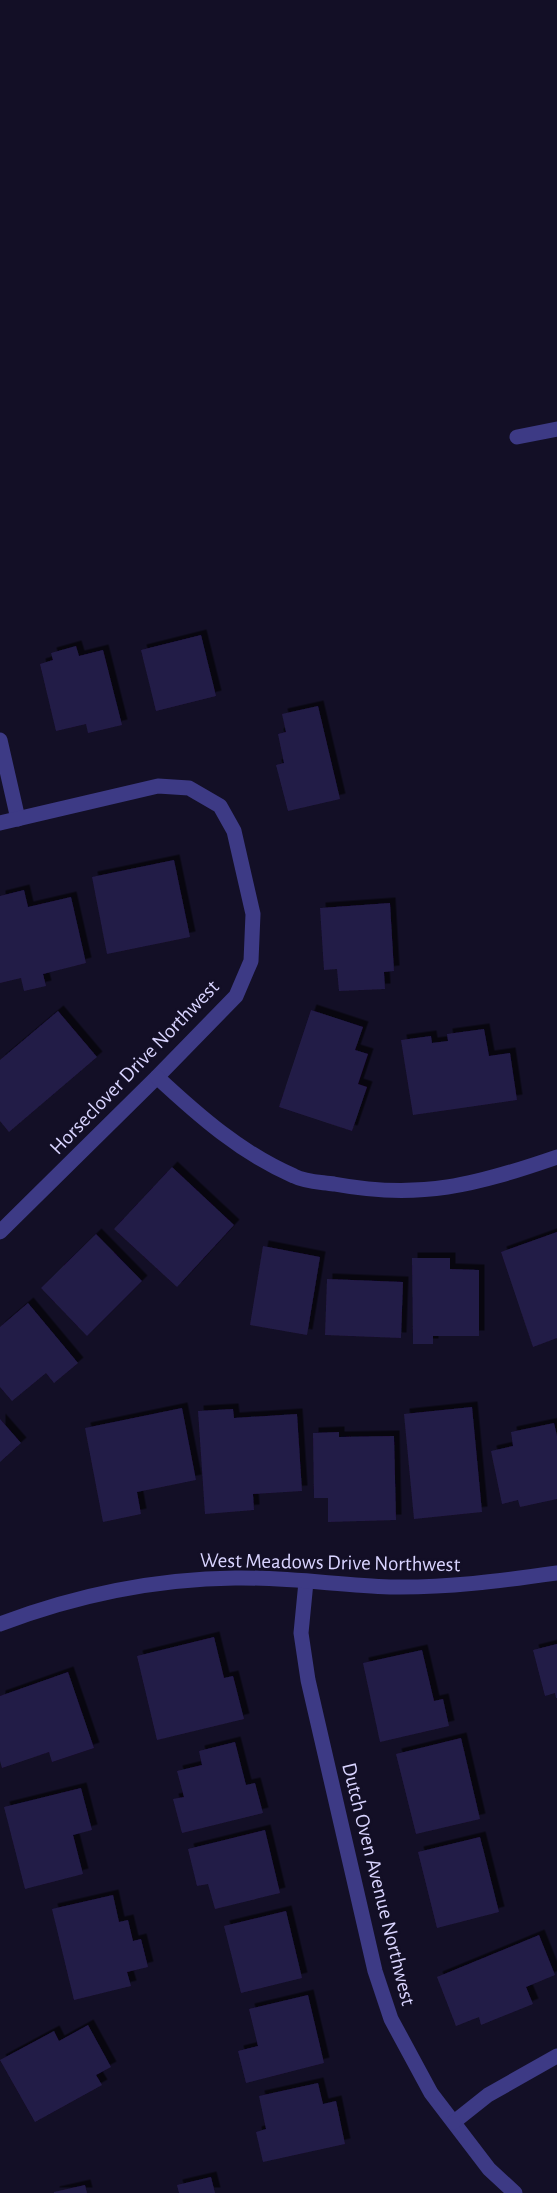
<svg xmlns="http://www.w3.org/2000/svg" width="557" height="2193" font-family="'Alegreya Sans',sans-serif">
<defs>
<filter id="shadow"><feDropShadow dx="5.5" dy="-5.5" stdDeviation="0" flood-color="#0009"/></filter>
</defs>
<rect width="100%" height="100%" fill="#130f26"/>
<g fill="#241b47" filter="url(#shadow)">
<path d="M201,635l15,61 -60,15 -15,-61z"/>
<path d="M76,646l3,10 24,-6 19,75 -34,8 -2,-9 -30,7 -16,-67 13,-4 -2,-7z"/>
<path d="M318,706l22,93 -52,12 -12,-46 8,-2 -6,-29 8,-2 -4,-18z"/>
<path d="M174,860l16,77 -83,17 -15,-77z"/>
<path d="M24,890l4,17 43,-10 15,66 -43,11 3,12 -22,5 -3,-13 -21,5v-87z"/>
<path d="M390,903l4,68 -10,1 1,17 -46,2 -2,-22 -13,1 -4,-62z"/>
<path d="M311,1010l52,17 -8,23 13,4 -10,30 9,3 -15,44 -73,-24z"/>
<path d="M58,1011l39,46 -88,75 -9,-11v-61z"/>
<path d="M484,1029l5,27 21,-3 7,47 -104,15 -12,-75 30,-4 1,7 16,-2 -1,-7z"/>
<path d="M172,1167l62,58 -57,62 -63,-58z"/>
<path d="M557,1232v106l-24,9 -32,-95z"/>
<path d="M96,1234l46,47 -55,55 -46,-48z"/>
<path d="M263,1246l57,11 -13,78 -57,-10z"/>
<path d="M412,1258h38v11l29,1v66h-46v8h-20z"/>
<path d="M327,1279l76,3 -2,56 -76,-3z"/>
<path d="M28,1303l50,60 -24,20 -8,-10 -34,28 -12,-14v-60z"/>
<path d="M472,1407l10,105 -68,7 -10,-105z"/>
<path d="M182,1408l14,72 -59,12 4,22 -38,8 -18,-94z"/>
<path d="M233,1409l1,9 63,-4 5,77 -49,3 1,16 -49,4 -7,-103z"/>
<path d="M0,1419l21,24 -21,19z"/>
<path d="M554,1423l3,13v63l-37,8 -2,-7 -16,4 -11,-53 22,-5 -2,-14z"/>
<path d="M339,1432v5l55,-1 2,84 -68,2v-24h-14l-1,-65z"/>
<path d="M214,1637l10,41 9,-2 11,43 -87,21 -20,-84z"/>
<path d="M557,1644v54h-1l-1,-5 -10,3 -12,-46z"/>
<path d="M422,1650l12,51 9,-2 6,27 -69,16 -17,-79z"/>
<path d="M68,1672l26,76 -42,14 -3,-10 -47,16 -2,-7v-65z"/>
<path d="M461,1738l19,81 -64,15 -20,-80z"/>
<path d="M235,1742l11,43 9,-2 8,30 -81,20 -9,-34 11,-2 -7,-26 25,-6 -3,-14z"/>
<path d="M81,1788l11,42 -19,5 10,39 -58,15 -21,-82z"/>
<path d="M265,1830l15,63 -65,16 -7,-25 -11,2 -9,-37z"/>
<path d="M480,1837l19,75 -62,16 -19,-76z"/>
<path d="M113,1895l6,27 9,-2 5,21 8,-2 7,28 -21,5 4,14 -57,14 -22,-91z"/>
<path d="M286,1911l16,67 -61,15 -17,-67z"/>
<path d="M539,1935l16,40 -29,12 7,17 -52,21 -2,-8 -23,9 -19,-49z"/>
<path d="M308,1995l16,68 -78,20 -8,-32 20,-5 -9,-37z"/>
<path d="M88,2025l23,42 -15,8 6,10 -67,37 -35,-62 54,-29 5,10z"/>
<path d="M318,2083l5,21 13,-3 9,43 -82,18 -7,-30 10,-3 -7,-33z"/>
<path d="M211,2177l4,16h-36l-2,-8z"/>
<path d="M85,2185l2,8h-33v-1z"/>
</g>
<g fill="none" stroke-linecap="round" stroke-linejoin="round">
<path stroke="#3d3a85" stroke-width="15" d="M517,437l40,-8"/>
<g stroke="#3d3a85" stroke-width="15">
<path d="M0,740l18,79"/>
<path d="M0,823l158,-37 31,2 31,18 14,25 19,83 -2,47 -15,35 -79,81 -157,155"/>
<path d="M157,1077c42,39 84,76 137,99 11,6 27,6 40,8 86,16 142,1 223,-27"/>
<path d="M306,1582l-5,51 7,47 67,291 16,48 40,74 58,76 26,24"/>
<path d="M0,1624c74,-28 156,-45 235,-46 52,-1 103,7 155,9 56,1 111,-6 167,-14"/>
<path d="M454,2122l34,-27 69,-39"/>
</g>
</g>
<g text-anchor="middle" stroke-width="5" stroke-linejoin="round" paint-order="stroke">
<g font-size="21" fill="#d9d4ff" stroke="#130f26">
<text transform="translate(134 1067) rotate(-46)" y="7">Horseclover Drive Northwest</text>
<text transform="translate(330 1562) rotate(1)" y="7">West Meadows Drive Northwest</text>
<text transform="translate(379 1884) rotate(76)" y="7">Dutch Oven Avenue Northwest</text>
</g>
</g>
</svg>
